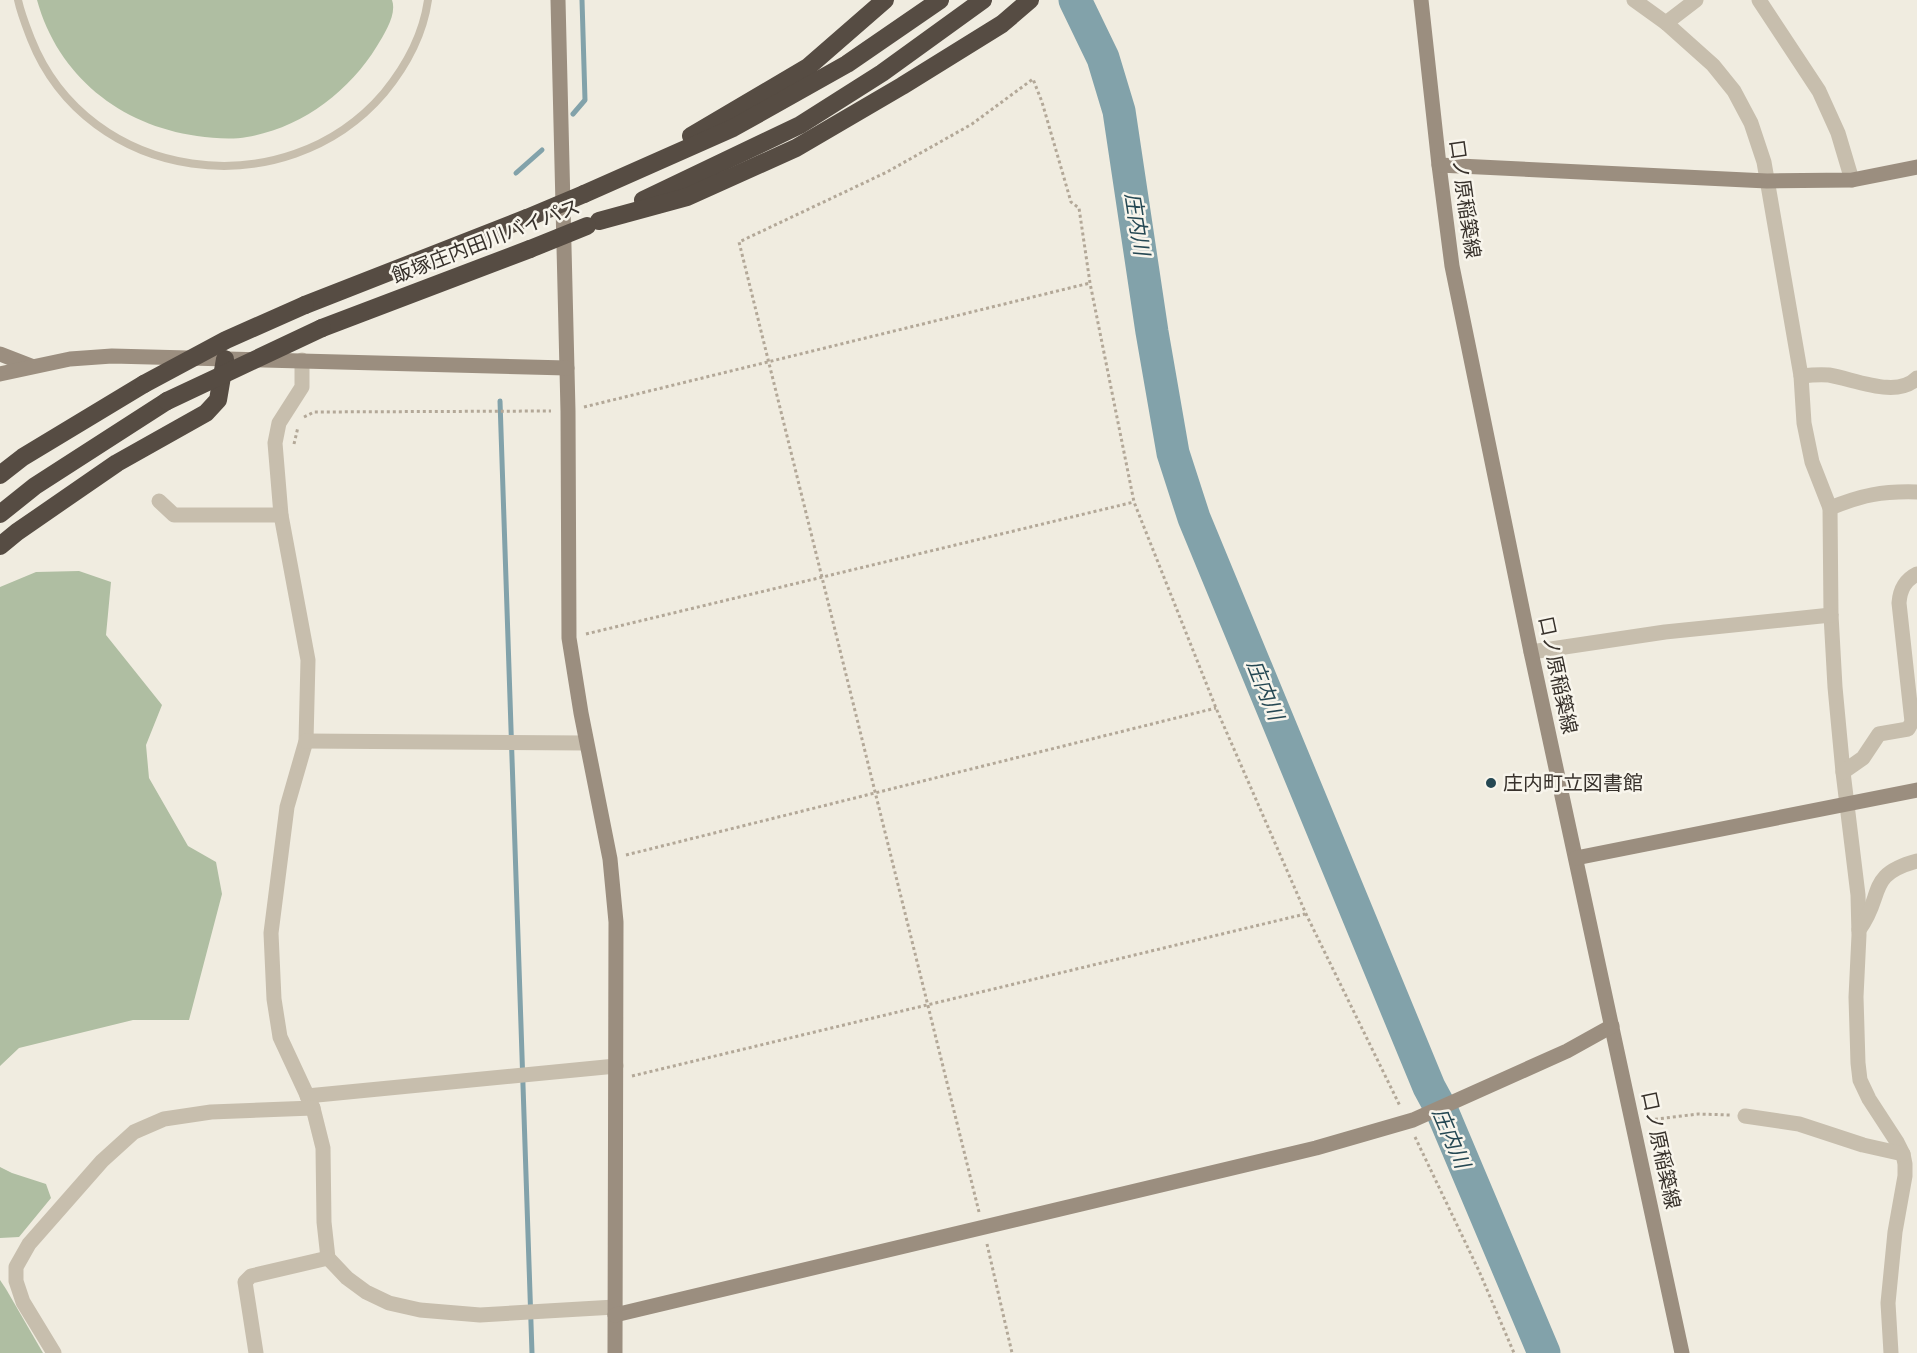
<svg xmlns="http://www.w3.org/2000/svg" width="1917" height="1353" font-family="'DM Sans','Noto Sans JP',sans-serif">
<rect width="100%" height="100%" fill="#f0ece0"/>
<g fill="#afbea2">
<path d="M37,0h355c5,14 -7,33 -15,46 -28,46 -76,82 -130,91 -16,3 -34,1 -50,-1 -77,-11 -139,-60 -160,-136z"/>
<path d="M79,571l32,11 -5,53 56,70 -16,40 3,33 39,68 28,16 6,32 -33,126h-56l-114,28 -19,18v-479l36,-15z"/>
<path d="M0,1167l12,6 34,11 5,14 -32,39 -19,1z"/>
<path d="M0,1280l6,9 37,64h-43z"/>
</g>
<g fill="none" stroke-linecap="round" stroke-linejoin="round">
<g stroke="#82a2aa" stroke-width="5">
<path d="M573,114l12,-14 -3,-100"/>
<path d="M516,173l26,-23"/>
<path d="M500,401l32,952"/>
</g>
<path stroke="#82a2aa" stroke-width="33" d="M1075,0l28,58 16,53 33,221 21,121 21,65 235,569 13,24 102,242"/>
<g stroke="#b3a898" stroke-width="3" stroke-dasharray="3 3" stroke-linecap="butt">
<path d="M584,407l506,-124"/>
<path d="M304,417l10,-5 237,-1"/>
<path d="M294,444l4,-17"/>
<path d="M586,634l548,-132"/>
<path d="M626,855l590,-147"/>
<path d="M632,1076l673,-162"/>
<path d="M1649,1120l49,-6 32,1"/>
<path d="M1415,1137l64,134 35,82"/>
<path d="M979,1212l-240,-970 148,-70 85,-48 61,-45 9,23 29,100 8,6 11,75 44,219 82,206 90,206 94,192"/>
<path d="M987,1244l25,109"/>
</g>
<path stroke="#c7bead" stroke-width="8" d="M18,0c3,14 8,26 13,39 57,144 254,170 353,54 23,-28 39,-58 44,-93"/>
<g stroke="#c7bead" stroke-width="15">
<path d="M1634,0l32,23 47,42 21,26 17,32 13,39 37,214 3,47 8,39 18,46 1,107 4,72 8,85 15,123 1,40 -3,62 2,66 2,17 9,19 28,43 6,12 2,10v12l-10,56 -7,71 3,50"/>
<path d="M1759,0l60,91 19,42 14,47"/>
<path d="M1666,23l30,-23"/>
<path d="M302,360v27l-23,36 -4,20 6,72 27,145 -2,81 -19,66 -16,126 3,66 6,38 33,71 10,40 1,74 4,36 19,20 19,14 23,11 31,7 60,5 135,-8"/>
<path d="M1801,376c9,-1 19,-2 28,-1 25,4 68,24 88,3"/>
<path d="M159,501l15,14h107"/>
<path d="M1830,508c32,-13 52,-17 87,-16"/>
<path d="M1531,652l134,-20 166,-17"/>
<path d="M306,741l280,2"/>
<path d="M1843,772l20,-14 16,-24 29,-5 4,-7 -13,-119c1,-14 6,-23 18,-29"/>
<path d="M1859,930c26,-35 6,-55 58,-69"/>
<path d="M307,1096l309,-30"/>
<path d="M1745,1116l54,8 64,21 40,9"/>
<path d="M54,1353l-31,-51 -7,-21v-14l13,-23 73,-83 32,-29 30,-13 47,-7 102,-4"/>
<path d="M256,1353l-11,-71 6,-6 77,-18"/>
</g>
<g stroke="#9b8e7f" stroke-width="15">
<path d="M558,0l10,411 1,227 12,75 29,146 6,63 -1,431"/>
<path d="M1421,0l18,165 13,101 79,386 151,701"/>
<path d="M1439,165l328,16 85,-1 65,-13"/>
<path d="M0,354l31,12"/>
<path d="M0,374l70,-15 42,-3 455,12"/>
<path d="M1576,858l341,-68"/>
<path d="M615,1315l701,-167 97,-28 154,-69 45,-25"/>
</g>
<g stroke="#564c43" stroke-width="18">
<path d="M691,136l117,-69 77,-67"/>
<path d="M584,194l149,-66 114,-64 93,-64"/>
<path d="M643,200l157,-75 82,-52 101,-73"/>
<path d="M599,221l88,-24 109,-49 106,-62 100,-62 28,-24"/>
<path d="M305,305l222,-87"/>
<path d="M322,328l208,-79"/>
<path d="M0,475l23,-18 121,-73"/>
<path d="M0,514l35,-28 132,-85"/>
<path d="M0,546l17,-14 100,-69 89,-50 12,-13 7,-41"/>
</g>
<g stroke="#564c43" stroke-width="18">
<path d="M527,218l57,-24"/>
<path d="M530,249l57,-23"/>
<path d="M144,384l82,-44 79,-35"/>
<path d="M167,401l155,-73"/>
</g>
</g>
<circle fill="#254853" stroke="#f8f5ec" stroke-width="2" cx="1491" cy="783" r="6"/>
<g text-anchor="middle" stroke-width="5" stroke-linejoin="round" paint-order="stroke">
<g font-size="20" fill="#37312b" stroke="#f8f5ec">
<text transform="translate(1465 199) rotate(82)" y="7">口ノ原稲築線</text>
<text transform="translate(486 241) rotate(-21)" y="7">飯塚庄内田川バイパス</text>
<text transform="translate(1558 675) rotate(78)" y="7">口ノ原稲築線</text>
<text transform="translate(1661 1150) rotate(78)" y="7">口ノ原稲築線</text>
</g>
<g font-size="20" fill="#37312b" stroke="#f8f5ec" text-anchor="start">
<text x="1503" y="790">庄内町立図書館</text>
</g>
<g font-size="21" font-style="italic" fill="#254853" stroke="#f8f5ec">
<text transform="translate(1137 224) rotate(81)" y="7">庄内川</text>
<text transform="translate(1265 690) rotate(68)" y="7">庄内川</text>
<text transform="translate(1451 1138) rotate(67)" y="7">庄内川</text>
</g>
</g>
</svg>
